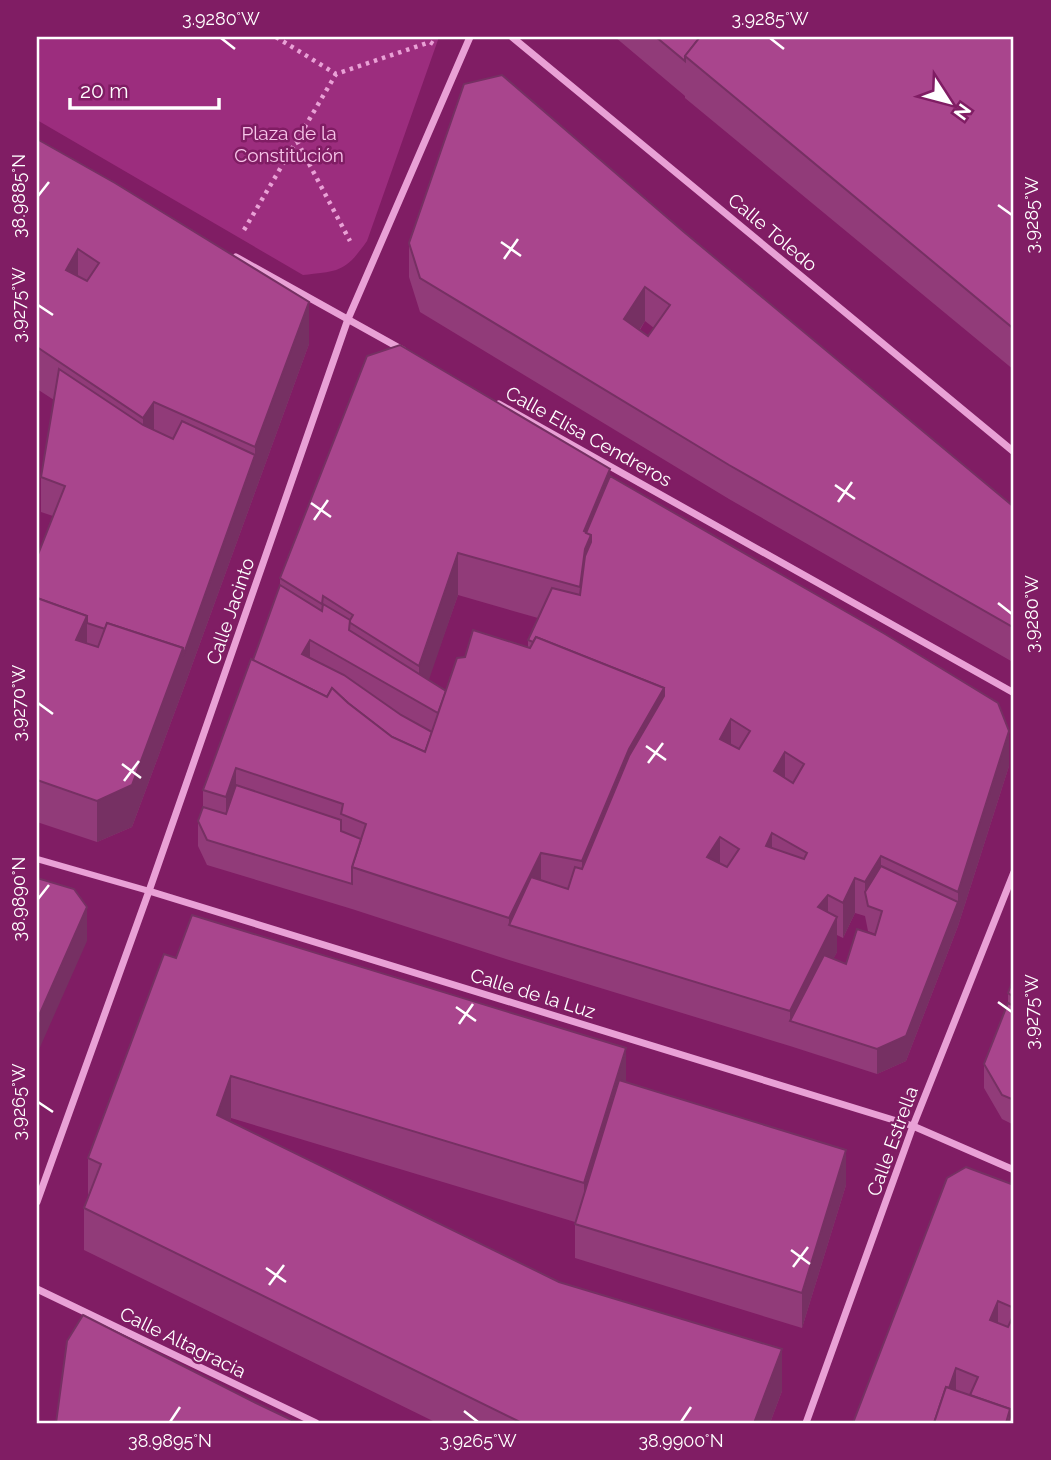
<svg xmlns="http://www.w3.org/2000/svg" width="1051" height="1460" font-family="Raleway,sans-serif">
<rect width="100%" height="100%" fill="#801d64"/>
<path fill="#9c2d7e" d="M37,37h402l-72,204c-22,31 -27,30 -64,34l-266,-155z"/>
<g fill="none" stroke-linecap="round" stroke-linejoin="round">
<g stroke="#e9a1d6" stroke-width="4.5" stroke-dasharray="3.5 5" stroke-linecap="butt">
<path d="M276,37l60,37 94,-32 5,3"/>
<path d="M297,141l53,100"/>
<path d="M244,230l92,-156"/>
</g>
<path stroke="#e9a1d6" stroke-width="6" d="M37,859l112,32"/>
<g stroke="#e9a1d6" stroke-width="7">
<path d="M512,37l502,415"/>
<path d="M236,257l167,93"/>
<path d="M499,404l515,289"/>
<path d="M149,891l764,235 101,44"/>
<path d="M37,1202l112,-311 199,-572 122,-282"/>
<path d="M37,1289l279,134"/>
<path d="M806,1423l107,-297 101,-254"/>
</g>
</g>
<g fill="#913b79" fill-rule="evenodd">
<path d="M615,37h399v333l-329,-272v-2z"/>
<path d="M37,139l272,205 -126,346 -51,137 -35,15 -60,-20v-265l16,-41 -12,-4v-35l13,-77 -17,-11z"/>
<path d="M684,232l330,275v155l-3,-1 -282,-162 -309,-187 -11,-35v-34zM645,321l9,7 -6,8 -8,-6z"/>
<path d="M610,476l399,290 -51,160 -52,135 -29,13 -87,-28 -281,-86 -157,-51 -145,-44 -9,-19v-25l5,-14v-17l50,-130 27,-75v-7zM458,595l80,23 -10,22v8l-82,43 -18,-11zM855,913l10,3 3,15 8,3 -30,30 -13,-5 4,-7v-17l6,3z"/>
<path d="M176,958l450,124 220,103 -44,143 -227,-70v-36l-344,-104 -1,3 552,270 -12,32h-333l-353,-173v-42l4,-9v-41z"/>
<path d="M1014,977v148l-12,-6 -18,-31v-24l24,-61v-10z"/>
<path d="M1014,1185v238h-161z"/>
</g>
<g fill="#763063">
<path d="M78,249v42l-12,-21z"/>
<path d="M645,287v34l-21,33v-35z"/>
<path d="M309,302v42l-126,346 -51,137 -35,15v-41l86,-153 72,-193v-8z"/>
<path d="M154,402v42l-11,16v-42z"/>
<path d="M610,469v42l-30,118v-42l4,-56z"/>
<path d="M458,553v42l-37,108 -2,-1v-36z"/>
<path d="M87,616v42l-11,-18z"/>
<path d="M310,640v35l-8,-21z"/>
<path d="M664,688v42l-82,173v-42l47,-112z"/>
<path d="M731,719v34l-11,-14z"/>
<path d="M1009,731v35l-51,160 -52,135 -29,13v-25l81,-147v-10z"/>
<path d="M785,752v35l-11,-16z"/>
<path d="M236,768v42l-10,29v-42z"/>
<path d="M772,833v35l-6,-22z"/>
<path d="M720,837v34l-13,-14z"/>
<path d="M541,853v42l-32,30v-7z"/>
<path d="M881,856v35l-16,1v-10z"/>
<path d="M855,878v35l-12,25v-35z"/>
<path d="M828,895v35l-10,-23z"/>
<path d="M87,907v34l-50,113v-34z"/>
<path d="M837,917v35l-36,72 -11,-3v-10z"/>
<path d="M626,1048v42l-42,135v-42z"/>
<path d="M231,1076v42l-14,39v-42z"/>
<path d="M846,1150v35l-44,143v-35z"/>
<path d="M998,1301v34l-8,-15z"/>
<path d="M782,1349v42l-12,32h-16z"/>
<path d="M956,1368v35l-19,20z"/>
</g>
<g fill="#a9458d" stroke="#763063" stroke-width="2" fill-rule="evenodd">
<path d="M656,37h44l-15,19v5z"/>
<path d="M700,37h314v292l-329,-273z"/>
<path d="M502,75l182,157 330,275v120l-3,-1 -282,-161 -309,-187 -11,-35 55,-159zM645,287l25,18 -22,31 -24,-17z"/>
<path d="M37,139l78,44 194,119 -54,145 -101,-45 -11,16 -106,-71zM78,249l21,14 -12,18 -21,-11z"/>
<path d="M400,345l210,124 -26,62 7,4 -6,14 -5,38 -122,-34 -39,113 -70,-44 4,-7 -30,-19 -1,8 -42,-26 87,-222z"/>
<path d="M59,369l84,56 30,14 9,-18 73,34 -72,201v-8l-76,-25 -2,6 -18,-6v-7l-50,-18v-41l28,-71 -24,-9z"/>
<path d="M610,476l275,158 113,69 11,28 -51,161 -77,-36 -16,26 -10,-4 -12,25 -15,-8 -10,12 19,10 -47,94 -281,-86 22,-48 37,12 7,-22 7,2 47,-113 35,-60v-8l-128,-51 -3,5 -5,-2 24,-52 28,7 5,-39 6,-14v-7l-5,-2zM731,719l19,12 -11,18 -19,-10zM785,752l19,12 -11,19 -19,-12zM772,833l35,20 -3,6 -38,-13zM720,837l19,12 -12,18 -20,-10z"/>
<path d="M280,585l42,26 1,-7 27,16 -1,10 97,61 -8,22 -128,-73 -8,14 42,21 57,40 31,17 -7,20 -33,-15 -44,-34 -16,-15 -5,9 -74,-37z"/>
<path d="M37,598l50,18 -11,24 22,7 9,-24 76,25 -51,137 -35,16 -60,-21z"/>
<path d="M473,630l57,18 6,-11 128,51 -35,61 -47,112 -41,-8 -32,65 -157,-51 14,-43 -25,-10 2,-10 -107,-36 -10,29 -23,-7 48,-131 76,38 5,-9 16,15 44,34 33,15 32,-94 8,-1z"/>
<path d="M236,785l105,35v11l20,8 -9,28v17l-145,-44 -9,-19 5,-14 23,7z"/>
<path d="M881,866l77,36 -52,134 -29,13 -87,-28 34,-66 22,9 11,-35 18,6 7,-24 -14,-5 -3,-14z"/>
<path d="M37,878l37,11 13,18 -50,113z"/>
<path d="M192,915l434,133 -42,135 -353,-107 -14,39 342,167 223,67 -28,74h-232l-438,-215 17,-44 -13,-6 76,-204 12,4z"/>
<path d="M1014,977v20l-6,-4z"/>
<path d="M1008,1003l6,3v94l-12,-5 -18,-31z"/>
<path d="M619,1080l227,70 -44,143 -227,-69z"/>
<path d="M966,1167l48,18v123l-16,-7 -8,19 18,7 6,-13v109h-6l2,-6v-8l-40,-14 8,-18 -22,-9 -7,20 -3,-1 -12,36h-81l94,-245z"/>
<path d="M83,1315l173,88 42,20h-242l11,-82z"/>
<path d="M946,1387l64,22 -4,14h-72z"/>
</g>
<path fill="none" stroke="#fff" stroke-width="2.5" d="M221,38l14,11M770,38l14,11M38,196l11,-14M998,205l14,10M501,242l20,14M504,259l14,-20M38,305l15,10M835,485l20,14M838,502l14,-20M311,503l20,14M314,520l14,-20M998,603l14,11M38,703l15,11M646,746l20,14M648,763l15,-20M122,764l19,14M124,781l15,-20M38,899l11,-14M998,1002l14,10M456,1007l20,14M459,1024l14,-20M38,1102l15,10M791,1250l19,14M793,1267l15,-20M266,1268l20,14M269,1285l15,-20M464,1411l14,11M170,1422l10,-15M681,1422l10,-15"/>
<g text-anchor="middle" stroke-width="5" stroke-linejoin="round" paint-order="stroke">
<g font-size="19" fill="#f7c5e9" stroke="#801d64">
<text x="289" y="140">Plaza de la<tspan x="289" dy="22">Constitución</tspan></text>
</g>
<g font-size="19" fill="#fff" stroke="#801d64">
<text transform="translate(773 232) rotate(40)" y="7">Calle Toledo</text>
<text transform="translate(589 436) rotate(29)" y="7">Calle Elisa Cendreros</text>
<text transform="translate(230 611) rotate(-71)" y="7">Calle Jacinto</text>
<text transform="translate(533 993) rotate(17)" y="7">Calle de la Luz</text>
<text transform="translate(892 1141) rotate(-70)" y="7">Calle Estrella</text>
<text transform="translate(183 1342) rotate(26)" y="7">Calle Altagracia</text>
</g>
</g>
<rect width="1051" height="1460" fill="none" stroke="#801d64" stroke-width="77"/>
<g transform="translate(949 102) rotate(126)" stroke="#801d64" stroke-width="5" paint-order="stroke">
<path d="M0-5L12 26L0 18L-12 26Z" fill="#ffffff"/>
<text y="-10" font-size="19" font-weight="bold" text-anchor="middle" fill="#ffffff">N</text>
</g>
<path d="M70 98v10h149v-10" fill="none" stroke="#ffffff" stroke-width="3.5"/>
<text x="80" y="98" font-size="21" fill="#ffffff" stroke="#801d64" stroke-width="5" paint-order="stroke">20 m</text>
<rect x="38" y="38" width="974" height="1384" fill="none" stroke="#fff" stroke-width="2.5"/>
<g font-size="18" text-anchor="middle" fill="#fff">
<text x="221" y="25">3.9280°W</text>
<text x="770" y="25">3.9285°W</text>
<text transform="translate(19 196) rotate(-90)" y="6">38.9885°N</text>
<text transform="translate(1032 215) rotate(-90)" y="6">3.9285°W</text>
<text transform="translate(19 305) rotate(-90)" y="6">3.9275°W</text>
<text transform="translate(1032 614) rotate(-90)" y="6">3.9280°W</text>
<text transform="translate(19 703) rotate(-90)" y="6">3.9270°W</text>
<text transform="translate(19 899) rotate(-90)" y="6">38.9890°N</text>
<text transform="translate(1032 1012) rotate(-90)" y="6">3.9275°W</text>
<text transform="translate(19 1102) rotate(-90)" y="6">3.9265°W</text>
<text x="170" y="1447">38.9895°N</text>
<text x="478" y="1447">3.9265°W</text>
<text x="681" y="1447">38.9900°N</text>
</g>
</svg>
